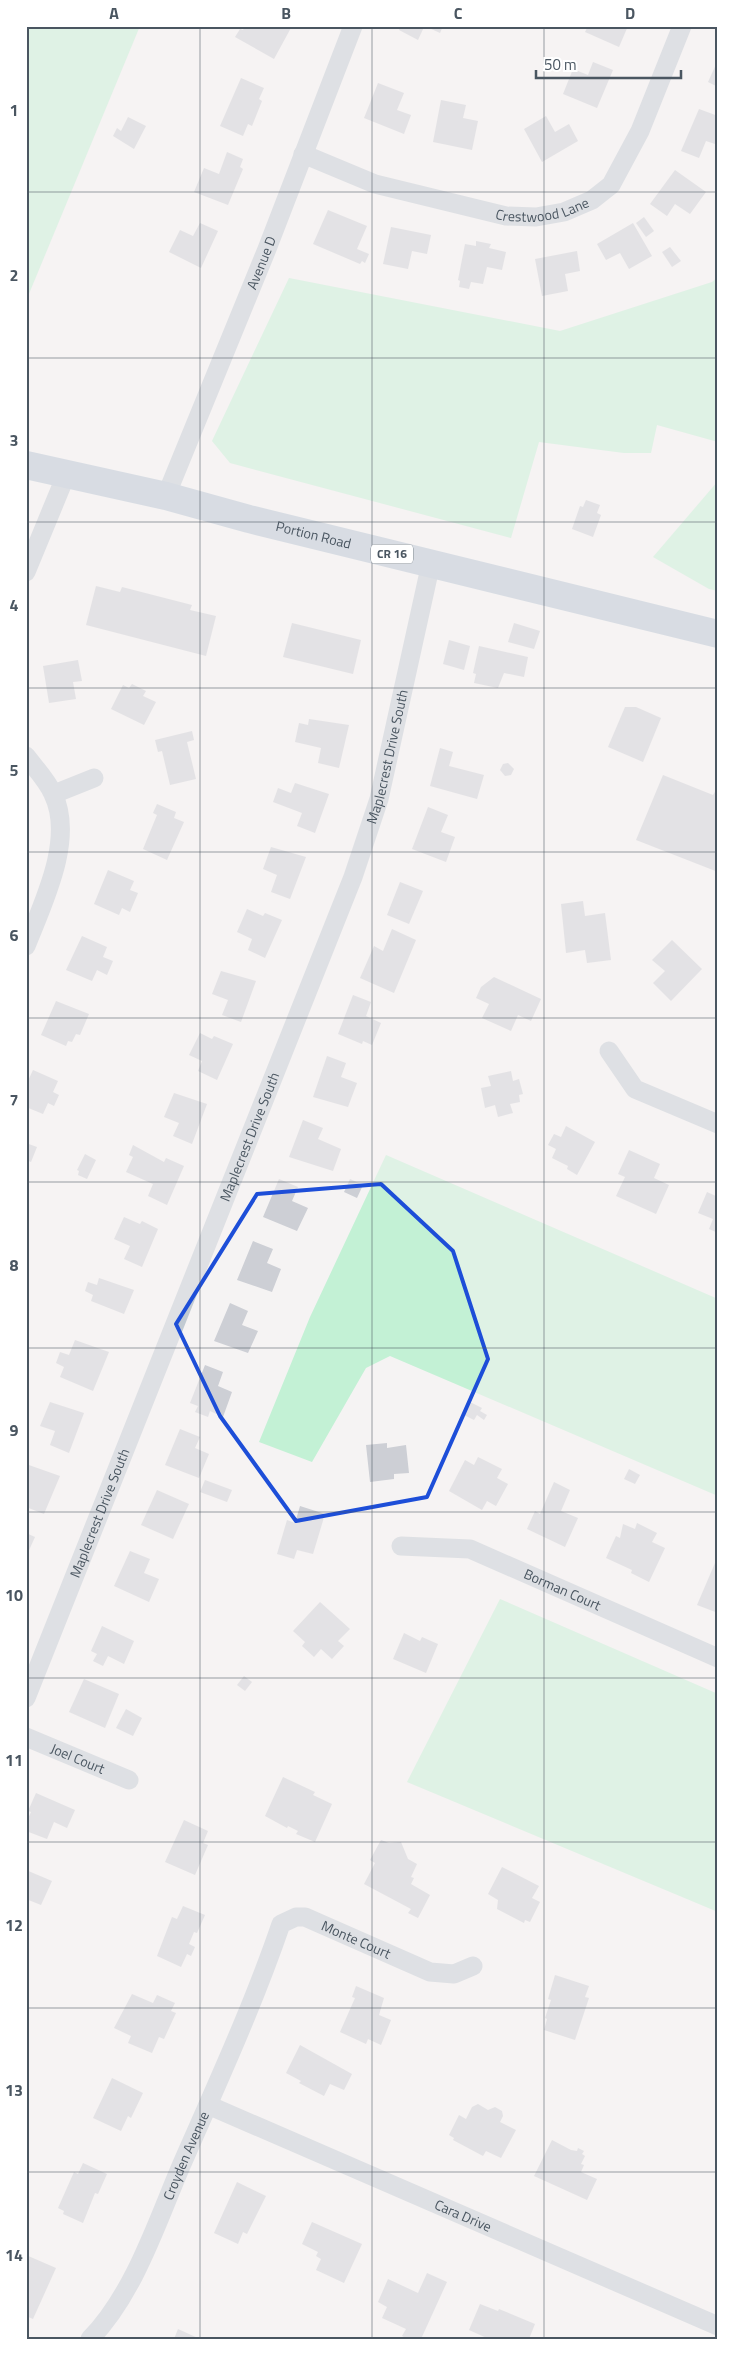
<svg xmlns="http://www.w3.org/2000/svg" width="744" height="2365" font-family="'Titillium Web',sans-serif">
<rect width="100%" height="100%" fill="#f5f3f3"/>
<g fill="#c3f1d5">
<path d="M26,26h114l-114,275z"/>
<path d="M718,277v165l-61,-17 -6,28h-27l-85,-11 -28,96 -281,-75 -18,-22 77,-163 271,53 152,-49z"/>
<path d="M718,481v110l-9,-2 -56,-32z"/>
<path d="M386,1155l332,144v197l-328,-140 -24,12 -54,94 -53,-20 51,-125z"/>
<path d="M500,1599l218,95v218l-311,-130z"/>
</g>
<g fill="#cdcfd5">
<path d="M245,26h47l-18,33 -39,-22 5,-8 3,1z"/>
<path d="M400,26h22l2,1 -6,13 -19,-10z"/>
<path d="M425,26h18l-3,7z"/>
<path d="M588,26h40l-9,21 -34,-15z"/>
<path d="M718,60v27l-10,-5z"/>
<path d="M593,62l20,8 -16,38 -34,-14 10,-25 15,6z"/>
<path d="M241,78l23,10 -5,11 3,2 -10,25 -4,-2 -5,12 -23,-10z"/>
<path d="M378,83l26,10 -7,17 14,5 -7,19 -40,-16z"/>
<path d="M441,100l25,5 -3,13 15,3 -6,29 -39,-8z"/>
<path d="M699,109l19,7v29l-12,-4 -7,17 -18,-7z"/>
<path d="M546,116l9,16 14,-8 9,17 -36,21 -18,-33z"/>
<path d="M128,117l18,9 -12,23 -21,-13 4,-8 4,3z"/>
<path d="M227,152l16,7 -3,8 3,2 -15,36 -34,-13 10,-24 15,6z"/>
<path d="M675,170l31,22 -16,22 -15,-10 -8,12 -17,-12z"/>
<path d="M328,210l39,16 -10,23 12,5 -4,9 -3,-2 -2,3 -47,-20z"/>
<path d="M644,217l10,14 -8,6 -10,-14z"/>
<path d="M200,223l18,8 -17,37 -32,-16 11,-22 13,6z"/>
<path d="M633,223l19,33 -23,13 -9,-16 -14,7 -9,-16z"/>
<path d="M391,227l40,8 -4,19 -15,-3 -4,18 -25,-5z"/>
<path d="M476,241l15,3 -2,4 17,4 -4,18 -15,-3 -4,17 -12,-2 -2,7 -10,-2 1,-6 -2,-1 7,-36 11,2z"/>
<path d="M670,247l11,14 -9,6 -10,-15z"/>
<path d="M577,251l3,20 -15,3 3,17 -26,5 -7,-37z"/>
<path d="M586,500l14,5 -3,8 4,2 -8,22 -21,-8 8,-23 3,1z"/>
<path d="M96,586l24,6 2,-5 70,18 -2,5 26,6 -10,40 -120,-31z"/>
<path d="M292,623l69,17 -8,34 -70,-17z"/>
<path d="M514,623l26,8 -6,18 -26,-7z"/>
<path d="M449,640l21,6 -6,24 -21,-6z"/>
<path d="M479,646l49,11 -4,20 -20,-4 -6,15 -24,-5 2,-9 -3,-1z"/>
<path d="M78,660l4,21 -9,1 3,17 -27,4 -6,-37z"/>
<path d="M132,684l14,7 -3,5 13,6 -12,23 -33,-16 12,-24 6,3z"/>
<path d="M625,707h11l25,11 -18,44 -35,-15z"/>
<path d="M309,719l40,6 -10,43 -21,-5 3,-15 -26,-6 4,-19 9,2z"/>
<path d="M192,731l2,9 -7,2 9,37 -26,6 -8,-34 -4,1 -3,-12z"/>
<path d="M440,748l13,4 -4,14 35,9 -7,24 -47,-13z"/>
<path d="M508,763l6,6 -3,6 -6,1 -5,-6 3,-6z"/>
<path d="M663,775l50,20 5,-8v85l-82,-32z"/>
<path d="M295,783l34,11 -14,39 -18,-7 5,-13 -29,-11 5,-14 13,5z"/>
<path d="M157,804l19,8 -2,6 10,4 -17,38 -24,-11 14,-34 -4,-2z"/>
<path d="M428,807l20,8 -7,17 14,5 -9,25 -34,-13z"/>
<path d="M271,847l35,10 -16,42 -19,-7 6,-17 -14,-6z"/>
<path d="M108,870l26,11 -4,9 8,3 -8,19 -8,-4 -3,7 -25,-11z"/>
<path d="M400,882l23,9 -14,33 -22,-9z"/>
<path d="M583,901l2,15 20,-3 6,47 -24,3 -2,-13 -19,3 -5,-49z"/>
<path d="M247,909l16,7 2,-3 17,7 -17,38 -17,-8 4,-11 -15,-7z"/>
<path d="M392,929l24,11 -22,53 -34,-15 14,-32 9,5z"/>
<path d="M82,936l25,11 -4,10 10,4 -6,14 -10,-5 -5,11 -26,-11z"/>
<path d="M672,940l30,29 -31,32 -18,-18 12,-12 -13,-11z"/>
<path d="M221,971l35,10 -15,41 -19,-7 6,-15 -16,-6z"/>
<path d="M494,977l47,22 -10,22 -13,-6 -7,16 -29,-13 7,-14 -13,-6 5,-11z"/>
<path d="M353,995l18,7 -5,14 15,7 -9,22 -9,-4 -1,3 -24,-10z"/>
<path d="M56,1001l33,13 -9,21 -4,-1 -4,8 -4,-1 -2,5 -25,-11z"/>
<path d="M200,1033l12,6 2,-3 19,8 -16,36 -19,-9 4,-10 -13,-6z"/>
<path d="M327,1056l19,7 -5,14 16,6 -9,24 -35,-10z"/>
<path d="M33,1070l25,11 -5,11 6,3 -5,11 -6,-3 -5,11 -17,-7v-22z"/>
<path d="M511,1071l2,10 6,-2 4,15 -4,1 1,7 -10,2 3,9 -15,4 -3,-12 -10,3 -4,-20 10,-2 -3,-10z"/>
<path d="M174,1093l33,11 -15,40 -19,-8 6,-13 -15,-6z"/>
<path d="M303,1120l20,8 -5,11 23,10 -8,22 -44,-14z"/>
<path d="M566,1126l29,16 -18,33 -10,-6 1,-3 -16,-8 4,-9 -8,-4 6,-11 7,3z"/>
<path d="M26,1143l11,4 -6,15 -5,-2z"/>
<path d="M133,1145l31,17 2,-4 18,8 -17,39 -19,-9 5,-12 -27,-12 7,-15 -4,-2z"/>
<path d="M629,1150l31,14 -6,14 15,7 -13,29 -40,-18 9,-19 -7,-3z"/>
<path d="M85,1154l11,6 -9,19 -9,-4 1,-4 -2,-1z"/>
<path d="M279,1179l19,8 -6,14 16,7 -11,23 -34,-14z"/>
<path d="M350,1179l13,6 -6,13 -13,-6z"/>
<path d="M707,1192l11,5v36l-9,-4 4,-10 -15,-6z"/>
<path d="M124,1217l16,7 2,-3 16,8 -16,38 -18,-8 6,-13 -16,-7z"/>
<path d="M253,1241l20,8 -6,14 14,6 -9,23 -35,-12z"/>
<path d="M99,1278l35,12 -10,24 -33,-13 2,-6 -8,-4 3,-9 9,3z"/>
<path d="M230,1303l18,8 -6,14 16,6 -10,22 -34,-12z"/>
<path d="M75,1340l34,12 -16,39 -33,-14 4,-10 -8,-4 4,-11 9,3z"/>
<path d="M205,1365l18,7 -5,14 14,6 -9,25 -13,-6 -2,6 -13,-5 3,-6 -8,-3z"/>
<path d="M468,1401l14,7 -2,3 7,4 -3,5 -7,-5 -3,5 -12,-6z"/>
<path d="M50,1402l34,11 -15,40 -19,-8 5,-14 -15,-5z"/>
<path d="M180,1429l20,8 -5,11 14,6 -10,24 -34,-13z"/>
<path d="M387,1443v5l19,-3 3,28 -15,1v5l-24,3 -4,-37z"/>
<path d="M478,1457l24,12 -5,9 11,6 -12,22 -9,-5 -5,9 -33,-19 16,-31 9,5z"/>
<path d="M26,1464l34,12 -16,38 -18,-7 3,-13 -3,-1z"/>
<path d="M629,1469l11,6 -5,9 -11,-5z"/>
<path d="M205,1480l27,10 -5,12 -27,-10z"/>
<path d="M554,1482l16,8 -9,21 17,7 -13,29 -38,-18 8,-18 5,3z"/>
<path d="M157,1490l32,14 -16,35 -32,-14z"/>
<path d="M300,1506l25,8 -12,40 -16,-4 -3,9 -17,-5 10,-34 8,3z"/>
<path d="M637,1523l20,10 -5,9 13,6 -16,34 -18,-9 1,-3 -26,-12 10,-22 4,2 3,-14 12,5z"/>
<path d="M26,1533l9,4 -9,20z"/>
<path d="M130,1551l20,8 -6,14 15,6 -10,23 -35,-16z"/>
<path d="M715,1563l3,1v49l-21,-8z"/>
<path d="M320,1602l30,27 -12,12 6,5 -12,13 -11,-10 -7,8 -12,-11 3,-4 -12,-11z"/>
<path d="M102,1626l32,15 -10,23 -16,-8 -5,10 -10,-5 4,-7 -6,-3z"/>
<path d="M404,1633l16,8 2,-4 16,7 -12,29 -33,-14z"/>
<path d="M244,1676l8,6 -7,9 -8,-6z"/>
<path d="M84,1679l35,15 -14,34 -36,-16z"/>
<path d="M126,1709l16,9 -9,18 -17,-8z"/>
<path d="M283,1777l32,15 -2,3 19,9 -17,38 -19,-8 2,-3 -10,-5 -1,2 -22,-12z"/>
<path d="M36,1793l39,17 -8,18 -13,-6 -7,17 -21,-8v-8l5,-11 -3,-1z"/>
<path d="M184,1820l24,11 -5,12 5,2 -13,30 -30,-13z"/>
<path d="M381,1840l8,3 12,-1 7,17 9,5 -6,13 3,1 -3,6 19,11 -12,23 -10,-5 3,-4 -47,-25 11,-21 -5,-3z"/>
<path d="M502,1867l37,19 -7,12 8,4 -10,20 -5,-2 -1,3 -27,-14 1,-9 -10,-6z"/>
<path d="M26,1870l26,11 -11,24 -15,-6z"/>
<path d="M183,1906l22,9 -8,18 -3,-1 -5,12 6,3 -4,9 -4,-2 -6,13 -24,-11 15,-39 5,2z"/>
<path d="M555,1975l34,11 -4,11 4,1 -14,42 -31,-10 3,-11 -2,-1 6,-18 -3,-1z"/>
<path d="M356,1986l28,12 -5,17 12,5 -10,25 -13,-6 -2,5 -26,-12 15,-34 -3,-1z"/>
<path d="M132,1994l21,9 4,-8 18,8 -4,8 5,2 -12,26 -5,-2 -7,16 -24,-10 3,-7 -17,-8z"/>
<path d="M300,2045l52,29 -8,16 -14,-6 -6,12 -25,-13 2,-2 -15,-8z"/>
<path d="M112,2078l31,15 -12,25 -3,-2 -7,15 -28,-13z"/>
<path d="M478,2104l10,6 7,-3 7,4 1,5 -3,6 16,8 -15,28 -15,-7 -3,5 -30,-16 1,-2 -5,-3 10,-20 7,4 6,-12z"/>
<path d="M552,2140l19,10 6,1 1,-3 6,3 -2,3 3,2 -4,8 3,1 -3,7 16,7 -10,21 -53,-24z"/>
<path d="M83,2163l24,11 -9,20 -3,-1 -12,30 -20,-9 1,-3 -6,-3 16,-36 4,2z"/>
<path d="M237,2182l29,14 -19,38 -4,-2 -5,12 -24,-11z"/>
<path d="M312,2222l50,22 -18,39 -28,-13 5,-11 -5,-3 2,-4 -16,-8z"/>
<path d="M26,2255l30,13 -23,51 -7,-3z"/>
<path d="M427,2273l20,9 -26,57h-13l-6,-3 4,-7 -24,-11 5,-11 -9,-5 10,-23 30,14z"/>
<path d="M480,2304l18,7 1,-2 36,15 -6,15h-40l-20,-9z"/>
<path d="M178,2329l22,10h-26z"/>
</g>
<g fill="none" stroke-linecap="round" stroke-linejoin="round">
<g stroke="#c1cad2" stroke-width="19">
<path id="s1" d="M303,154l72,30 131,32 30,1 28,-5 28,-12 19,-15 29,-54 42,-105"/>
<path id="s2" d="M166,496l101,-247 86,-223"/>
<path d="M26,572l40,-97"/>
<path d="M26,756c9,12 21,24 27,38 22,45 -10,109 -27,152"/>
<path d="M54,794l40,-16"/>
<path d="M609,1051l26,38 83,35"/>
<path id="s3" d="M401,1546l69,3 248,109"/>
<path id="s4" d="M26,1698l327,-821 26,-78 52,-236"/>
<path id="s5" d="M26,1737l103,43"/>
<path id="s6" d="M208,2105l510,221"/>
<path id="s7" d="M90,2339c44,-45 67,-117 91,-173 35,-80 72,-160 100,-242l15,-7h9l125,55 24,2 19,-8"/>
</g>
<path stroke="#b3c2d1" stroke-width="28" id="s8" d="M26,465l140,31 83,23 469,115"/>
</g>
<path d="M0 0H744V2365H0ZM381,1184l72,67 35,108 -61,138 -131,24 -76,-105 -44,-92 81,-130z" fill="#f5f3f3" fill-opacity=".55" fill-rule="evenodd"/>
<path fill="none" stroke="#1d4ed8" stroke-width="4" stroke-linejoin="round" d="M381,1184l72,67 35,108 -61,138 -131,24 -76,-105 -44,-92 81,-130z"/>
<path fill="none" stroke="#4a5661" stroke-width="1" stroke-opacity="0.55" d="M200,26v2313M372,26v2313M544,26v2313M26,192h692M26,358h692M26,522h692M26,688h692M26,852h692M26,1018h692M26,1182h692M26,1348h692M26,1512h692M26,1678h692M26,1842h692M26,2008h692M26,2172h692"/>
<g text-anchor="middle" stroke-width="5" stroke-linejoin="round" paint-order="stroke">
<rect fill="#fff" stroke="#808990" stroke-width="1" x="371" y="544.5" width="42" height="19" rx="4"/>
<g font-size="12" font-weight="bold" fill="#4a5661">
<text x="392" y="558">CR 16</text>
</g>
<g font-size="14" fill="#4a5661" stroke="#fff">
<text dy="5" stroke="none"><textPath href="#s1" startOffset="250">Crestwood Lane</textPath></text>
<text dy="5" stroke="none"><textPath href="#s2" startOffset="252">Avenue D</textPath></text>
<text dy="5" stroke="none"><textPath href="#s8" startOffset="296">Portion Road</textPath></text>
<text dy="5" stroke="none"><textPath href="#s4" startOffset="1009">Maplecrest Drive South</textPath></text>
<text dy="5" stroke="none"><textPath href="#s4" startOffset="604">Maplecrest Drive South</textPath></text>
<text dy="5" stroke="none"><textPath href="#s4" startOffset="199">Maplecrest Drive South</textPath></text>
<text dy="5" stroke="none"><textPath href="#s3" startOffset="170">Borman Court</textPath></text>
<text dy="5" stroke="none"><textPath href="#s5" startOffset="56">Joel Court</textPath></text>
<text dy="5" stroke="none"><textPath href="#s7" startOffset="540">Monte Court</textPath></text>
<text dy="5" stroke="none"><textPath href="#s7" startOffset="208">Croyden Avenue</textPath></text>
<text dy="5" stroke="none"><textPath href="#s6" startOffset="278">Cara Drive</textPath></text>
</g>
</g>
<rect width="744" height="2365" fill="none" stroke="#ffffff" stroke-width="55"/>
<path d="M536 70v8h145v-8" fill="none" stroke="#4a5661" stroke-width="2.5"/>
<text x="544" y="70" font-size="15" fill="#4a5661" stroke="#ffffff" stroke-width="4" paint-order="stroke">50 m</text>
<rect x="28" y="28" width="688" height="2310" fill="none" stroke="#4a5661" stroke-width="2"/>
<g font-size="16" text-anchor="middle" font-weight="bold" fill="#4a5661">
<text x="114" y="19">A</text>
<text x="286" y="19">B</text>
<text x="458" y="19">C</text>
<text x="630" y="19">D</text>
<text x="14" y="116">1</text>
<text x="14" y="281">2</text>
<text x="14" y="446">3</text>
<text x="14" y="611">4</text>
<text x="14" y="776">5</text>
<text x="14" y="941">6</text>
<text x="14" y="1106">7</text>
<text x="14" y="1271">8</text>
<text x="14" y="1436">9</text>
<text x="14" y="1601">10</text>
<text x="14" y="1766">11</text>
<text x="14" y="1931">12</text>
<text x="14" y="2096">13</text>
<text x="14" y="2261">14</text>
</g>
</svg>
